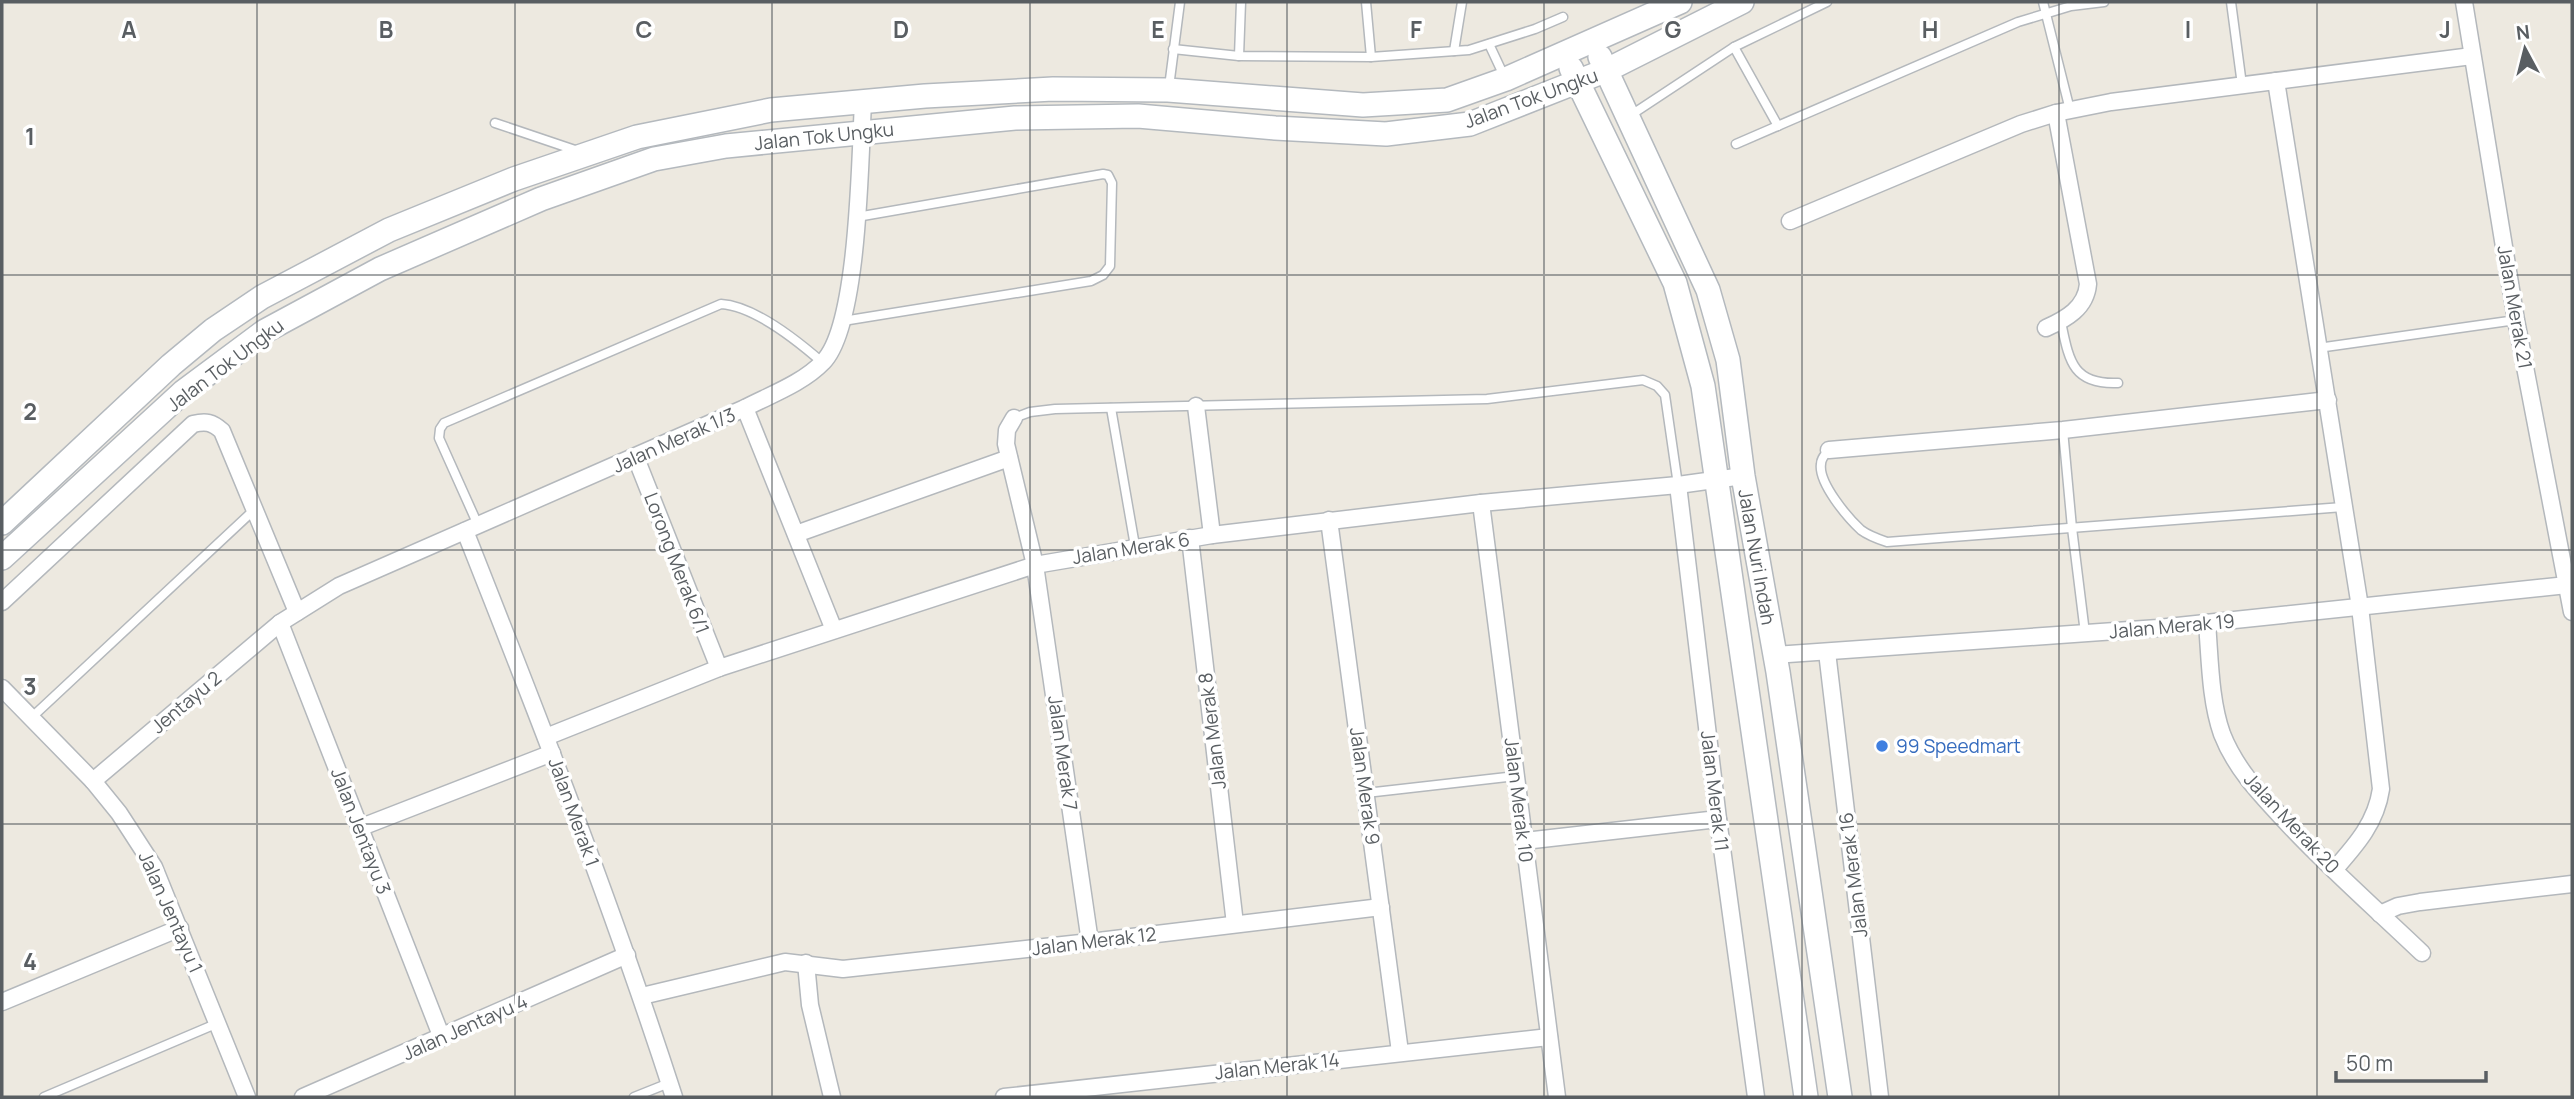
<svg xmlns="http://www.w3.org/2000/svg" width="2574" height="1099" font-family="Manrope,sans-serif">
<rect width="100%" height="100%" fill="#ede9e0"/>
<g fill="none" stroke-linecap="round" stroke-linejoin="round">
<g stroke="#b4b8bc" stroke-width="11">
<g id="lane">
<path d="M1366,2l5,55"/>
<path d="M2043,2l27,108"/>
<path d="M2231,2l11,83"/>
<path d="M1489,44l15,32"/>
<path d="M1734,47l44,79"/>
<path d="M1173,49l66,7 132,1 98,-7 66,-21 28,-12"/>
<path d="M1454,51l8,-49"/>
<path d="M1239,56l2,-54"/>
<path d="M1169,87l11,-85"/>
<path d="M1631,115l103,-68 93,-45"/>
<path d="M495,123l83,28"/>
<path d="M1736,144l282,-122 53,-16 33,-4"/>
<path d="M843,321l248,-40 12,-6 7,-9 2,-83 -4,-8 -5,-1 -246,43"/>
<path d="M2061,322c8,38 11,63 57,61"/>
<path d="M2318,348l198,-28"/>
<path d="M1111,408l24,138"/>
<path d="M1014,418l16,-6 25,-3 432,-10 156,-19 14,6 8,9 13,90"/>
<path d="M2063,430l9,98 13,105"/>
<path d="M1829,450c-4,5 -8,8 -8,14 -3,19 27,54 40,66 8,6 17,9 26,12l456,-35"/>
<path d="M478,525l-39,-87 1,-9 4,-6 277,-119c33,2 78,38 102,59"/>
<path d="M30,719l224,-209"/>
<path d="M1366,793l150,-17"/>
<path d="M44,1097l174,-74"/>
<path d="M634,1097l35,-14"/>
</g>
</g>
<g stroke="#b4b8bc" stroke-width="19">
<g id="street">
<path d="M2464,2l52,318 56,292"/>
<path d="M2276,81l84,526 21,182c-5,34 -25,56 -47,81"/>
<path d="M1790,221l231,-97 35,-11 55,-11 361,-46"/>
<path d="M2046,328c20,-9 40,-20 42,-44l-32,-171"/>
<path d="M1196,406l16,129"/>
<path d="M745,408l89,222"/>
<path d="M1014,418l-7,12 -1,14 29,121 55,377"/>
<path d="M1829,450l234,-20 265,-30"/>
<path d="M636,458l83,210"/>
<path d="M1678,485l40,334 38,278"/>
<path d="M1481,503l76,594"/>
<path d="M1329,520l71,532"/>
<path d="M465,531c74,187 147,374 209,566"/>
<path d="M796,534l213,-76"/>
<path d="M1190,538l45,386"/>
<path d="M2,602l191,-178c13,-3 19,-2 29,7l75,181"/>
<path d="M280,623l162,415"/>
<path d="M2207,623c3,36 3,77 15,111 14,36 40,62 66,90 42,45 89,86 134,129"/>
<path d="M1827,652l53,445"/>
<path d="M1775,655l383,-27 409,-43"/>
<path d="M2,688l91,93 26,32 35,54 93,230"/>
<path d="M546,737l173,-69 316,-103 177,-30 269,-32 197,-18 65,-9"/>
<path d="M93,781l187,-158 59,-37 406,-178c25,-13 58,-25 78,-46 36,-36 37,-206 40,-260"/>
<path d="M359,828l193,-75"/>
<path d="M1524,841l194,-22"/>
<path d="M2380,914l18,-8 22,-4 152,-18"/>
<path d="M806,963l4,42 22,92"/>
<path d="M642,996l143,-34 58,7 247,-27 291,-35"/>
<path d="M2,1002l178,-74"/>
<path d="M303,1097l324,-142"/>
<path d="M1004,1097l545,-60"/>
</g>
</g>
<g stroke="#b4b9be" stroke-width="26">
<g id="secondary">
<path d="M1600,57l108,233 20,70 15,116 35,196 62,425"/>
<path d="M1571,68l104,215 28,103 103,711"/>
<path d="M2,523l169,-158 42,-35 49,-33 127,-67 125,-51 123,-42 134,-27 154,-14 128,-7 115,1 195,15 84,-5 59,-21 174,-77"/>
<path d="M2,558l181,-166 82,-61 115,-62 161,-70 113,-40 72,-13 289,-28 123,-2 137,12 111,6 84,-10 137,-54 135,-68"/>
</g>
</g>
<use href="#lane" stroke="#fff" stroke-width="8"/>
<use href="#street" stroke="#fff" stroke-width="16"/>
<use href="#secondary" stroke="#fff" stroke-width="23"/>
</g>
<path fill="none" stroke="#595e62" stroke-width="2" stroke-opacity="0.55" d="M257,2v1095M515,2v1095M772,2v1095M1030,2v1095M1287,2v1095M1544,2v1095M1802,2v1095M2059,2v1095M2317,2v1095M2,275h2570M2,550h2570M2,824h2570"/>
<circle fill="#3f7fe0" stroke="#fff" stroke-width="2.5" cx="1882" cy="746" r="7"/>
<g text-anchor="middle" stroke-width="7" stroke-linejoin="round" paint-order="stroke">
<g font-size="19" fill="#595e62" stroke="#fff">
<text transform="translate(1531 98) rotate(-20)" y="7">Jalan Tok Ungku</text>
<text transform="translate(824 136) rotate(-6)" y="7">Jalan Tok Ungku</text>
<text transform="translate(2515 307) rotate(80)" y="7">Jalan Merak 21</text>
<text transform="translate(225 365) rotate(-37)" y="7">Jalan Tok Ungku</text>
<text transform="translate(674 440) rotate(-24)" y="7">Jalan Merak 1/3</text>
<text transform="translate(1131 548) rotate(-9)" y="7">Jalan Merak 6</text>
<text transform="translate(1757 557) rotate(80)" y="7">Jalan Nuri Indah</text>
<text transform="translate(677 563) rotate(69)" y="7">Lorong Merak 6/1</text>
<text transform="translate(2172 626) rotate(-5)" y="7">Jalan Merak 19</text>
<text transform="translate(186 702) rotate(-40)" y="7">Jentayu 2</text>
<text transform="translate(1212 731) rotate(-97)" y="7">Jalan Merak 8</text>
<text transform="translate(1063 753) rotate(82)" y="7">Jalan Merak 7</text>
<text transform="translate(1365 786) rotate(82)" y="7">Jalan Merak 9</text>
<text transform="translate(1715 791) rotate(83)" y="7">Jalan Merak 11</text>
<text transform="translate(1519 800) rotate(83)" y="7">Jalan Merak 10</text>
<text transform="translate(574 812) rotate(70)" y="7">Jalan Merak 1</text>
<text transform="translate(2292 823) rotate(47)" y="7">Jalan Merak 20</text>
<text transform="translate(361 831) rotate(69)" y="7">Jalan Jentayu 3</text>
<text transform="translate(1853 875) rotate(-97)" y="7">Jalan Merak 16</text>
<text transform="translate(171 912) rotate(66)" y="7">Jalan Jentayu 1</text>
<text transform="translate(1094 941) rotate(-7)" y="7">Jalan Merak 12</text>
<text transform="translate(465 1027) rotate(-24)" y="7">Jalan Jentayu 4</text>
<text transform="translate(1277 1066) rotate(-6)" y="7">Jalan Merak 14</text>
</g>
<g font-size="19" fill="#366cbe" stroke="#fff" text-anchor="start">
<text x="1896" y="753">99 Speedmart</text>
</g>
</g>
<g font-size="23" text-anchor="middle" font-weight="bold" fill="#595e62" stroke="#fff" stroke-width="7" stroke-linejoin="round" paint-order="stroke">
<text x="129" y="38">A</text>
<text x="386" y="38">B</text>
<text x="644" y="38">C</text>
<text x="901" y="38">D</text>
<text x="1158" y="38">E</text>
<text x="1416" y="38">F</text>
<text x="1673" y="38">G</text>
<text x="1930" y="38">H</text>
<text x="2188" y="38">I</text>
<text x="2445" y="38">J</text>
<text x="30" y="145">1</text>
<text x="30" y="420">2</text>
<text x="30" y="695">3</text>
<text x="30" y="970">4</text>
</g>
<rect width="2574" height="1099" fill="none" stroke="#595e62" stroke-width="7"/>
<g transform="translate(2525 49) rotate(353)" stroke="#ffffff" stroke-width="5" paint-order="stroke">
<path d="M0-5L12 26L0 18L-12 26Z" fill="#595e62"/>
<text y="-10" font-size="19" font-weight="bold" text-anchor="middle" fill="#595e62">N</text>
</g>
<path d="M2336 1071v10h150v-10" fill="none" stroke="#595e62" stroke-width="3.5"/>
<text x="2346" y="1071" font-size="21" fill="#595e62" stroke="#ffffff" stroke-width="5" paint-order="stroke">50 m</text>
</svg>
